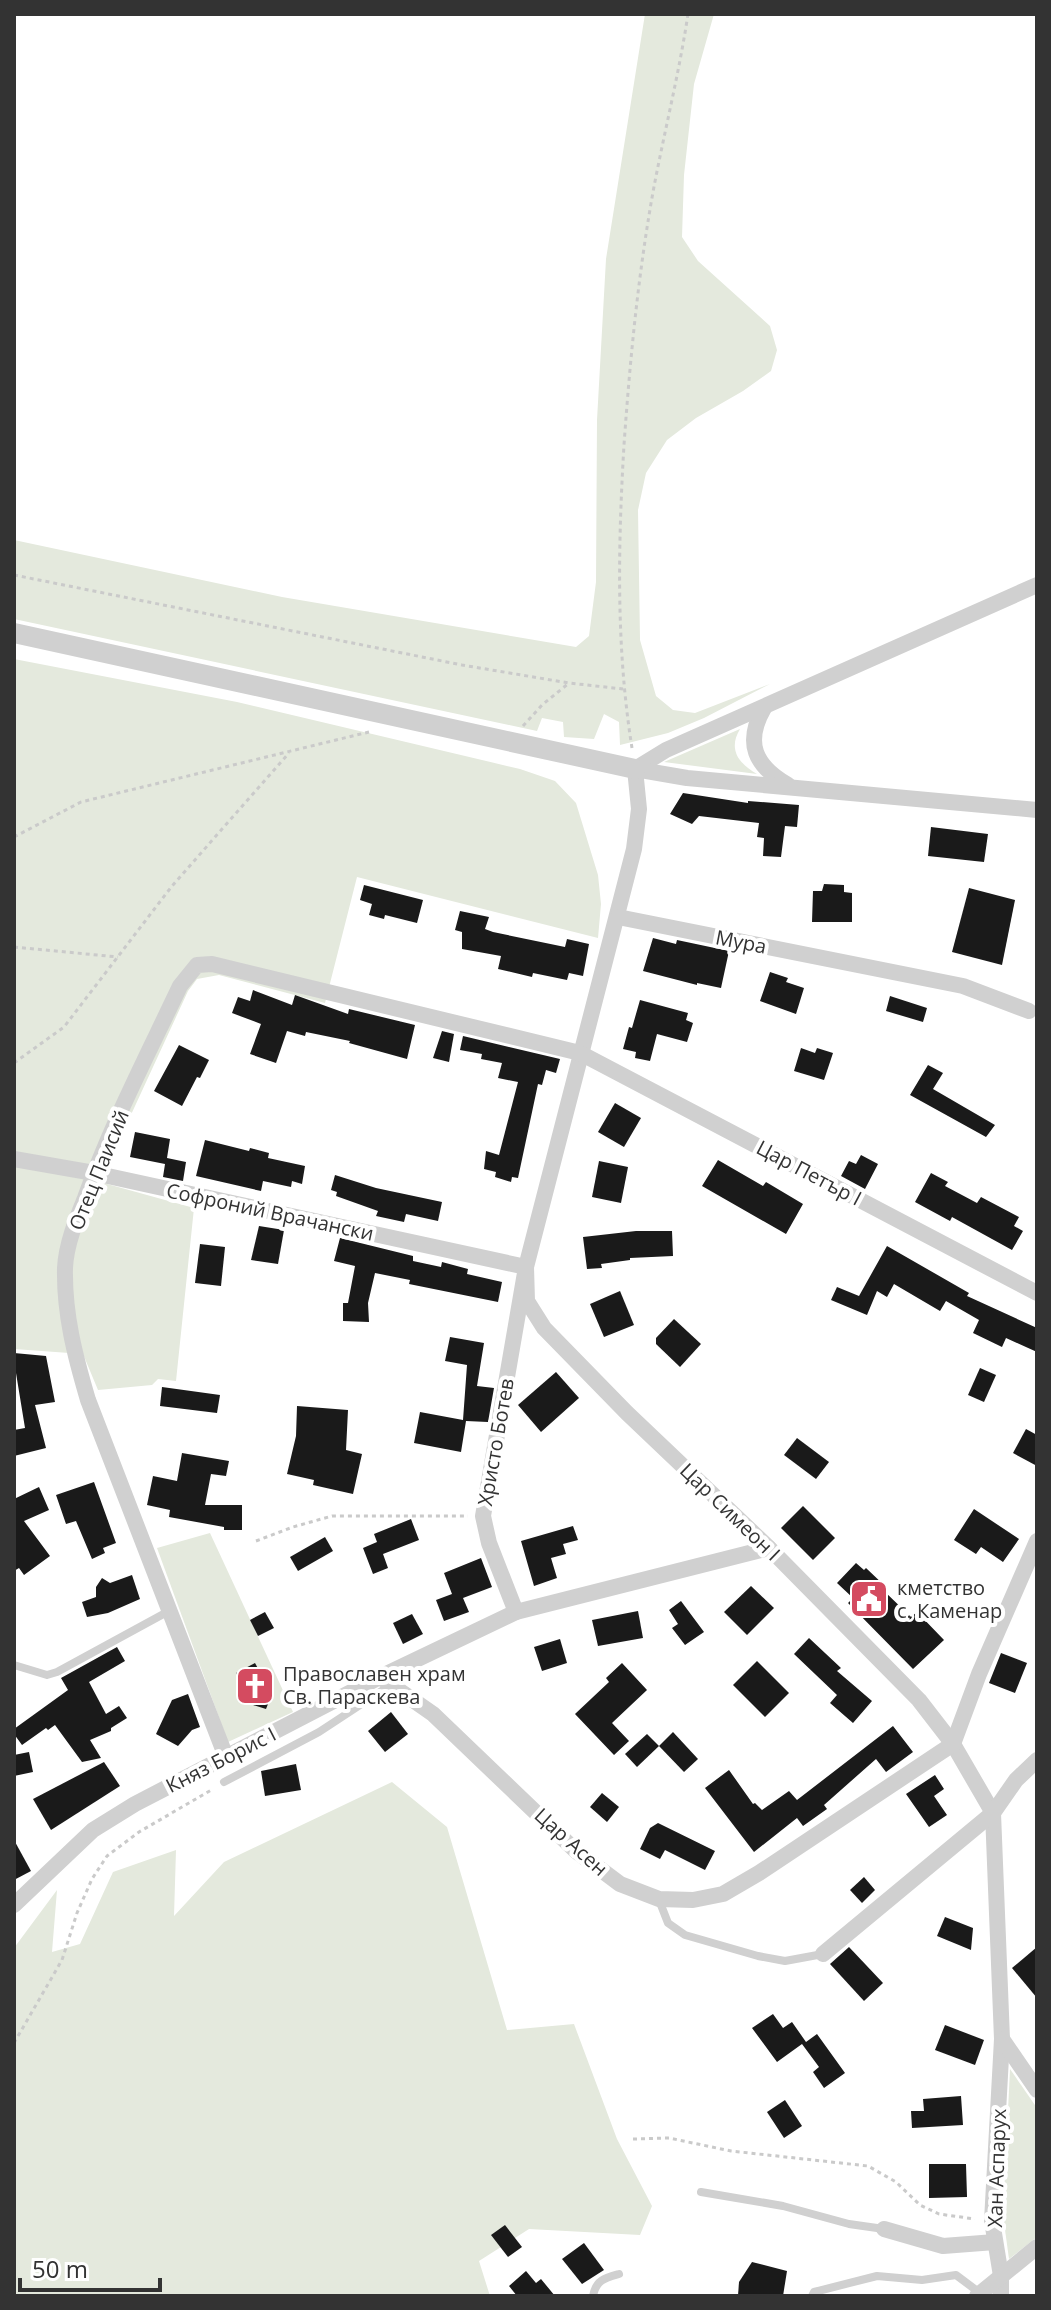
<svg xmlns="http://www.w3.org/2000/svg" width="1051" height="2310" font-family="'Open Sans',sans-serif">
<rect width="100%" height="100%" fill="#fff"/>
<g fill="#e4e9dd">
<path d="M645,14h69l-20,70 -10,91 -2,62 16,24 72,65 7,24 -6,21 -28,20 -47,27 -29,22 -21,33 -8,37 2,130 16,56 17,14 22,3 75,-29 -66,34 -36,15 -48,12 -1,-23 -15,-8 -10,25 -30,-2 -1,-15 -21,-4 -5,13 -523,-112v-79l268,57 294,50 13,-11 7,-54 1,-162 9,-161z"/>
<path d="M14,659l223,43 283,67 35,12 21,22 22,72 3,29 -3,34 -241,-61 -32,126 -106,-28 -22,4 -9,12 -88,191 94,26 -18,173 -18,-2 -6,6 -54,5 -15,-36 -69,-5z"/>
<path d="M740,729c-12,20 -2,34 17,45l-93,-12z"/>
<path d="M210,1533l83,179 -65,30 -71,-194z"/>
<path d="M392,1782l55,45 60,203 67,-6 43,115 35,67 -12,29 -111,-6 -50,32 11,35h-476v-348l43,-58 -5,62 28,-8 33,-72 63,-22 -2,66 50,-54z"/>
<path d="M1010,2069l27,39v129l-28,22 -6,-44z"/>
</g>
<g fill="#1a1a1a">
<path d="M683,793l65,10v-2l51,4 -2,22 -12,-1 -4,31 -18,-1 1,-18 -7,-1 2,-14 -60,-7 -7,8 -22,-10z"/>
<path d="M931,827l57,7 -4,28 -56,-6z"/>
<path d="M824,884l20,1v7l8,1v29h-40l1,-31h9z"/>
<path d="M364,885l59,15 -6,23 -32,-8 -1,4 -15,-4 3,-11 -12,-4z"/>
<path d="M969,888l46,12 -13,65 -50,-13z"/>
<path d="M460,911l29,6 -4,12 8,3 72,15 2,-8 22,5 -6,32 -14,-3 -2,7 -34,-7 -1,4 -34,-8 3,-13 -39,-7v-17l-7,-2z"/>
<path d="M653,938l23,6 1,-4 52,11 -8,37 -24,-5v2l-54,-14z"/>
<path d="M770,972l18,6 -2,4 18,6 -8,26 -36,-13z"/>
<path d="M253,990l39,15 3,-10 53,19 1,-5 66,16 -8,34 -58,-16 1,-2 -44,-9 -1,4 -18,-5 -11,32 -26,-9 11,-30 -29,-11 6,-16 12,4z"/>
<path d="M890,996l37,12 -4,14 -37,-11z"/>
<path d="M640,1000l48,13 -2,7 7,3 -6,19 -30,-8 -7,27 -15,-3 1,-6 -13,-3 6,-22 3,1z"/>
<path d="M442,1031l12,3 -5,28 -16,-4z"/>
<path d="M463,1036l97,23 -4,14 -10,-3 -4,15 -4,-1 -20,94 -6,-1 -1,5 -16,-5 1,-5 -12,-3 2,-18 13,4 19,-73 -20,-4 4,-15 -21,-4 1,-5 -22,-4z"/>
<path d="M179,1045l30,15 -9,18 -3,-1 -15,29 -28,-15z"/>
<path d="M801,1048l14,5 2,-5 16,5 -9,27 -30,-9z"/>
<path d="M928,1065l15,8 -10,16 62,36 -9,12 -76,-42z"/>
<path d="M615,1103l26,15 -17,29 -26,-15z"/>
<path d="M135,1132l35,7 -3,19 19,4 -3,19 -20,-4 2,-13 -35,-7z"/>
<path d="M205,1140l44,11 1,-3 19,5 -1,5 37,8 -3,18 -10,-3 -1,6 -28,-6 -2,10 -65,-15z"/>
<path d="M861,1155l17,9 -13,25 -24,-13 8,-15 7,3z"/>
<path d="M718,1160l45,26 3,-4 37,22 -17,30 -84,-48z"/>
<path d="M599,1161l29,6 -7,36 -29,-6z"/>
<path d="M931,1173l17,9 -3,4 32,17 4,-6 38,20 -5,9 9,5 -11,19 -60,-33 -2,4 -35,-19z"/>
<path d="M335,1175l41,13 66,14 -4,19 -32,-7 -2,8 -28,-6 2,-5 -42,-15 1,-4 -6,-2z"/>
<path d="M259,1226l25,4 -6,34 -27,-4z"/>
<path d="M636,1231h36l1,25 -43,2v2l-29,4 1,4 -15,1 -4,-32z"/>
<path d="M340,1238l73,18v5l28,6 1,-5 26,7 -1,5 35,8 -4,20 -89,-18 1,-4 -35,-7 -7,30 1,19 -26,-1v-18h5l7,-37 -21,-5z"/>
<path d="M200,1244l25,3 -4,39 -26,-3z"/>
<path d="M887,1246l82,47 -2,3 70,32v24l-31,-14 -4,9 -29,-14 6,-13 -33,-19 -6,10 -46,-27 -7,13 -10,-6 -10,24 -36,-15 6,-13 22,9z"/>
<path d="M620,1291l14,34 -30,12 -14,-33z"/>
<path d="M674,1319l27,25 -21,23 -24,-23v-6z"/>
<path d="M450,1337l34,6 -7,43 17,2 -6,34 -22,-1 -5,31 -47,-9 6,-31 43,8 4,-55 -22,-4z"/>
<path d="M14,1353l32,3 9,46 -20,3 11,43 -32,8v-26l11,-2 -9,-55h-2z"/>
<path d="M980,1368l16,7 -12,27 -16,-7z"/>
<path d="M556,1372l23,26 -38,34 -23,-27z"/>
<path d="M162,1387l58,8 -3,18 -57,-7z"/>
<path d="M297,1406l51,4 -2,40 16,4 -9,40 -40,-9 1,-5 -27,-6 9,-38z"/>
<path d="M1026,1429l11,6v31l-24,-13z"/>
<path d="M797,1438l32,24 -13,17 -32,-24z"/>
<path d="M182,1453l47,8 -3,15 -15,-2 -6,31h37v25h-18v-3l-55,-10 1,-7 -23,-5 6,-29 24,5z"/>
<path d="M94,1482l22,61 -13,5 2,5 -13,6 -16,-38 -10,3 -10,-29z"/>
<path d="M39,1487l10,23 -25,11 26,35 -26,19 -5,-7 -5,3v-72z"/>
<path d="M803,1506l32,32 -22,22 -32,-32z"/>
<path d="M974,1509l45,30 -16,23 -22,-15 -5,7 -22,-14z"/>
<path d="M411,1519l8,21 -36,14 5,14 -15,6 -10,-26 14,-6 -3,-8z"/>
<path d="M573,1526l5,14 -15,4 3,10 -15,4 6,20 -23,8 -13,-45z"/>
<path d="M325,1537l8,14 -35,20 -8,-14z"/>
<path d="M481,1558l11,29 -29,11 6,14 -25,9 -8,-21 16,-6 -8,-21z"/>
<path d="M856,1563l8,7 2,-2 20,19 -3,3 28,27 6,-5 27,28 -31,29 -65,-66 5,-5 -16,-15z"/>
<path d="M132,1575l8,24 -32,14 -21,4 -5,-15 14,-5v-10l6,-9 8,5z"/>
<path d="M751,1586l23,22 -27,27 -23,-23z"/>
<path d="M681,1601l23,31 -19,13 -13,-17 6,-4 -9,-14z"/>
<path d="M638,1611l5,27 -45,8 -6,-26z"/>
<path d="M265,1612l9,16 -16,8 -8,-16z"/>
<path d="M412,1614l11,20 -20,10 -10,-21z"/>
<path d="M809,1638l32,30 -4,3 35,30 -19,22 -23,-20 7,-8 -43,-41z"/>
<path d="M560,1639l7,24 -25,8 -8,-24z"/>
<path d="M117,1647l8,14 -36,21 17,32 13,-8 8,12 -16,10v3l-21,9 11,18 -19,4 -27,-37 -7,5 -2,-2 -24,17 -8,-11v-5l54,-39 -7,-12z"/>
<path d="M1001,1653l26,10 -12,30 -26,-10z"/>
<path d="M757,1661l32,32 -24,24 -32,-32z"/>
<path d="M255,1663l17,31 -6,15 -13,-4 -17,-32z"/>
<path d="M622,1663l25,27 -35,33 17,18 -15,14 -39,-41 34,-32 -3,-4z"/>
<path d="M188,1694l12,33 -8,3 -14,16 -22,-12 16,-34z"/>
<path d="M391,1712l17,22 -23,18 -17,-21z"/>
<path d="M893,1726l20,26 -27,20 -10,-13 -52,46 3,4 -24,17 -6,-8 -43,34 -49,-64 24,-18 24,34 2,-1 7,7 27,-19 8,9z"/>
<path d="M673,1732l25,27 -14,13 -25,-26z"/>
<path d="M647,1734l12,12 -22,21 -12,-13z"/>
<path d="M29,1752l4,20 -19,4v-21z"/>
<path d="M104,1762l16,24 -69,44 -18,-31z"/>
<path d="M296,1764l5,26 -36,6 -4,-25z"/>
<path d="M935,1775l9,14 -10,7 13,19 -18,12 -23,-33z"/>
<path d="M602,1793l17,14 -12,15 -17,-15z"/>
<path d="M658,1823l57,28 -10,19 -40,-20 -5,9 -20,-10 10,-21z"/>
<path d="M14,1840l17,31 -17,9z"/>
<path d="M864,1877l11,13 -13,13 -12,-13z"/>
<path d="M945,1917l28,11 -2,22 -34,-14z"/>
<path d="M849,1947l34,36 -19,18 -34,-37z"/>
<path d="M1037,1947v51l-25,-30z"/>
<path d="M773,2014l10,14 9,-6 14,20 11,-8 28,39 -21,15 -11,-16 6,-5 -17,-23 -25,18 -25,-34z"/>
<path d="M945,2025l39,15 -9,25 -40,-15z"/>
<path d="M961,2096l2,29 -51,3 -1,-17h13l-1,-12z"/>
<path d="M785,2100l17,26 -18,12 -17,-26z"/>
<path d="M929,2164h37l1,33 -38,1z"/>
<path d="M505,2225l17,22 -14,10 -17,-22z"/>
<path d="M584,2243l20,27 -22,14 -20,-25z"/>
<path d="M752,2262l35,9 -4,25h-45l1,-14z"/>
<path d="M526,2271l10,12 5,-4 14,17h-38l-8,-10z"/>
</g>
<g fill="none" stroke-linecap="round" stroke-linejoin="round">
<g stroke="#cacaca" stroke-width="3" stroke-dasharray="4 4" stroke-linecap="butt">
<path d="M14,575l448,90 107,18 54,6"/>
<path d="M523,726l19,-21 27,-22"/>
<path d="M632,748c-16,-100 -14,-202 -8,-303 6,-85 14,-169 29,-253 11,-59 26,-118 35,-178"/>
<path d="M14,837l67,-35 288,-70"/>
<path d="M14,947l104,10"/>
<path d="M14,1063l50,-36 108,-141 117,-133"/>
<path d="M256,1541l37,-14 39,-11h136"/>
<path d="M14,2043l48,-83 15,-47 15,-34 15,-23 32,-24 74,-43"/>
<path d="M633,2139l36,-1 62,13 137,15 28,16 24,23 19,9 36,5"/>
</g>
<g stroke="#d0d0d0" stroke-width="8">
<path d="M14,1665l33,10 10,-3 112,-61"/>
<path d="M224,1782l95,-50 70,-46"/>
<path d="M659,1900l9,23 17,12 73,21 27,5 38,-7"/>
<path d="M701,2192l82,14 66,18 35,5"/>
<path d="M593,2296c3,-16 12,-18 26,-22"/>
<path d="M812,2296l2,-4 63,-16 45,4 34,-5 24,18"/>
</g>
<g stroke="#d0d0d0" stroke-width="16">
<path d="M764,708c-20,35 -9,58 24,77"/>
<path d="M635,769l4,40 -5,40 -108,418 1,34 17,27 83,85 142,135 150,152 34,44 40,69 9,226 -10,182 9,55v20"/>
<path d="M635,769l31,-19 371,-165"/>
<path d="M635,769l52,9 350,32"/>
<path d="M618,917l345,69 66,25"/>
<path d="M14,1159l80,14 432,94 -43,249 6,27 27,69"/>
<path d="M380,1677l53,37 143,137 44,33 39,15 34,1 30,-6 36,-21 194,-129 26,-70 58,-133"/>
<path d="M226,1757l-138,-357c-13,-44 -24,-86 -23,-132 1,-23 11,-48 20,-70 26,-73 62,-142 95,-212l17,-21 15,-1 368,89 457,240"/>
<path d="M14,1905l79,-75 42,-26 245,-127 136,-65 253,-64"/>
<path d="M823,1954l170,-141 23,-33 21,-20"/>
<path d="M1002,2039l35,51"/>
<path d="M884,2229l59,17 52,-4"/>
<path d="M977,2296l60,-49"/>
</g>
<path stroke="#d0d0d0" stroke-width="20" d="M14,633l621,136"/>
</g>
<defs>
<g id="civic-square" transform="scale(2)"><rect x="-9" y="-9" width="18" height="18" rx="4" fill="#d44b60" stroke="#fff"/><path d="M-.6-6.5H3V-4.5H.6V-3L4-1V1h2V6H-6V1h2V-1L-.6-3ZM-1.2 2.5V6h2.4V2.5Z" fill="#fff"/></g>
<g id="church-square" transform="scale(2)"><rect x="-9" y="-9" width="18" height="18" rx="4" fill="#d44b60" stroke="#fff"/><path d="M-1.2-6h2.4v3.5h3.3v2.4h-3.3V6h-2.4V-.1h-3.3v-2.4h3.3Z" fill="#fff"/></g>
</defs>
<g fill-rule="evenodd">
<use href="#civic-square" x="869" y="1599"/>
<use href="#church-square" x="255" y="1686"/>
</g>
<g text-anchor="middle" stroke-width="8" stroke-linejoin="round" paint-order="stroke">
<g font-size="20" fill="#333" stroke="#fff">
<text transform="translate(741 942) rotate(11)" y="7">Мура</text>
<text transform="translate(99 1170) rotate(-68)" y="7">Отец Паисий</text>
<text transform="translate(809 1173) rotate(28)" y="7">Цар Петър I</text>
<text transform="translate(270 1212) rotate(12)" y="7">Софроний Врачански</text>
<text transform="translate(496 1442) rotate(-80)" y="7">Христо Ботев</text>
<text transform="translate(730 1512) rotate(44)" y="7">Цар Симеон I</text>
<text transform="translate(221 1760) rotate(-27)" y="7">Княз Борис I</text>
<text transform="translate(571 1842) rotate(42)" y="7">Цар Асен</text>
<text transform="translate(997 2168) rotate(-88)" y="7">Хан Аспарух</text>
</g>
<g font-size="20" fill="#333" stroke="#fff" text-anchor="start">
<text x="897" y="1595">кметство<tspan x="897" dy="23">с. Каменар</tspan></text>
<text x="283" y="1681">Православен храм<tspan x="283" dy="23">Св. Параскева</tspan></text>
</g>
</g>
<rect width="1051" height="2310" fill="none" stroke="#333333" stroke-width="32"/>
<path d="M20 2278v12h140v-12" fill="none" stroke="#333333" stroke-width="4"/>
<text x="32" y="2278" font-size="24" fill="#333333" stroke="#ffffff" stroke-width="6" paint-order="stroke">50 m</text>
</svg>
